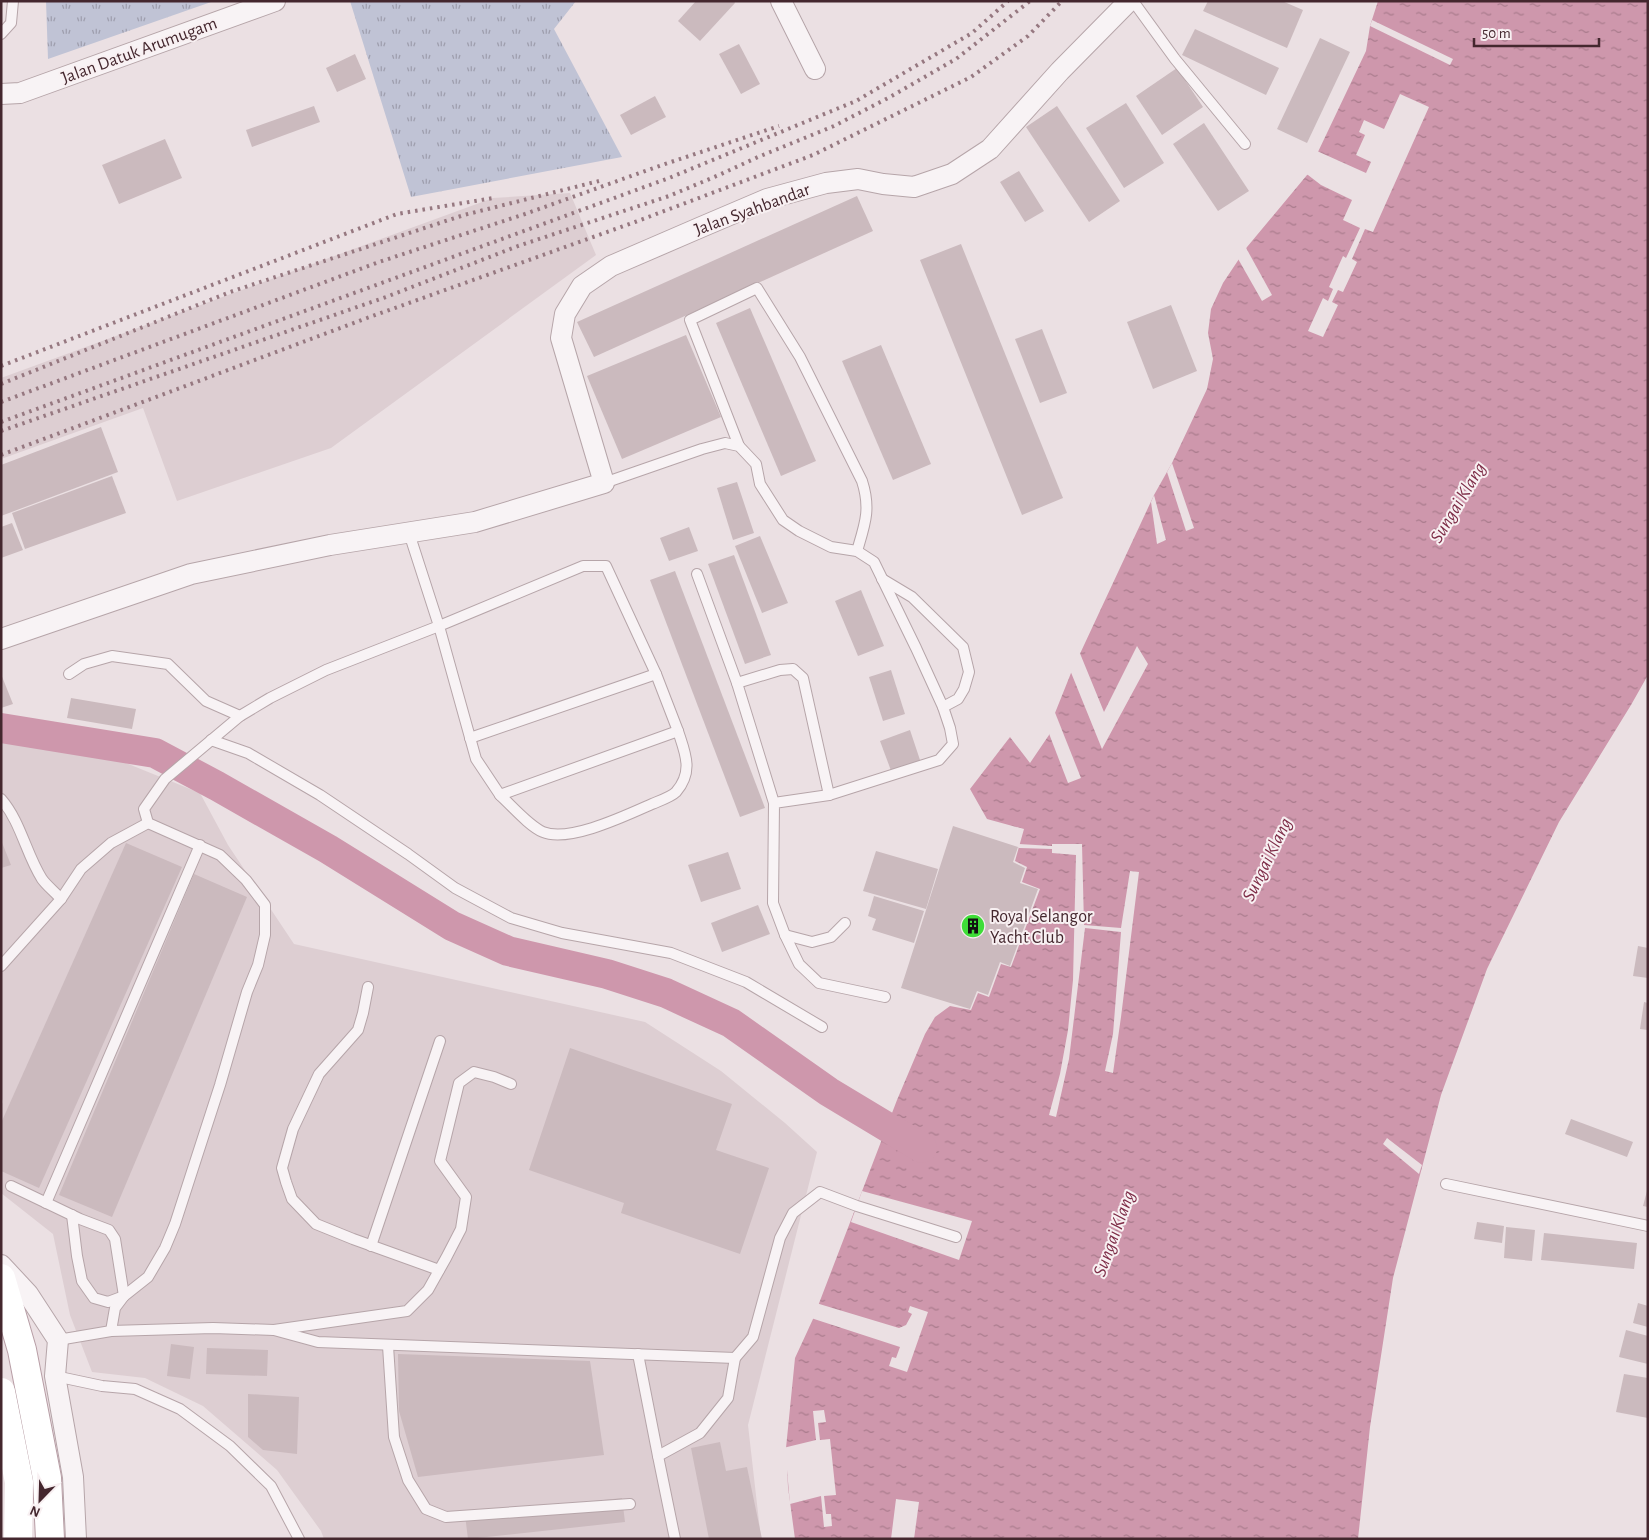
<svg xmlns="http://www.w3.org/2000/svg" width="1649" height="1540" font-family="'Alegreya Sans',sans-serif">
<defs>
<pattern id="grass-tufts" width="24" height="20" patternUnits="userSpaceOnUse" patternTransform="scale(1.25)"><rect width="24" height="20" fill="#c0c3d5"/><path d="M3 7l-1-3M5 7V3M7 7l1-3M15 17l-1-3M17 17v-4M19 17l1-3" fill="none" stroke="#9e9ead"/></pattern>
<pattern id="water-ripples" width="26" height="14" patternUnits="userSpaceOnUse" patternTransform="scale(1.25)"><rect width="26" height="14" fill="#ce97ac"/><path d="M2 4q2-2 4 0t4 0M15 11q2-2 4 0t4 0" fill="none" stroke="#a97b8c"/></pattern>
</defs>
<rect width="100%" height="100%" fill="#ebe0e3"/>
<g fill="#ddced2">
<path d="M570,193l26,62 -265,193 -154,53 -34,-93 -142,51v-81l492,-180z"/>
<path d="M1,740l120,21 79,32 28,52 66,99 351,78 76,49 64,52 32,29 -69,273 13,114h-437l-3,-8 -44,-61 -74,-64 -58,-28 -53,-6 -22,-57 -17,-81 -52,-41v-87l2,-4 -2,-7z"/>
</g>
<g fill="url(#grass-tufts)">
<path d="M46,1h168l-166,58z"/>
<path d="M350,1h226l-22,28 68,128 -211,40z"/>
</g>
<path fill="url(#water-ripples)" d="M1378,1h270v674l-17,30 -72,117 -72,147 -46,126 -48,183 -23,149 -12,112h-563l-7,-52 -2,-39 9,-90 18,-39 84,-219 28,-66 10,-17 15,-11 21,4 7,-17 11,4 12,-33 10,3 29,-78 -18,-7 5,-15 -12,-6 9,-32 -37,-10 -17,-30 40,-52 20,26 19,-28 6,-22 16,-40 83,-178 18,-32 35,-74 6,-30 -5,-26 3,-24 12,-26 24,-36 60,-72 59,-124 4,-25z"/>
<g fill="#ebe0e3">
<path d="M1372,20l81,39 -3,6 -80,-39z"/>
<path d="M1400,94l29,13 -56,125 -8,-3 -13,30 5,3 -14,30 -5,-2 -6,12 6,3 -15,32 -15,-6 15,-33 5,3 5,-12 -4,-2 14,-31 3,2 14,-30 -17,-8 9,-20 -31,-15 -13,-10 -3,-1 12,-23 49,22 5,-11 -15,-7 9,-20 -6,-3 5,-12 20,9z"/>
<path d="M1245,246l27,49 -10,6 -25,-44z"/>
<path d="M1172,463l22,65 -8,3 -19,-59z"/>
<path d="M1154,495l12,45 -9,4 -6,-42z"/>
<path d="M1137,646l11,18 -46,85 -32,-79 9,-19 25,61z"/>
<path d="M1054,710l27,68 -13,5 -20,-52z"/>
<path d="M1019,844l33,2v-2h30l2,81 37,3 9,-57 9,1 -18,145 -8,56 -8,-2 8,-37 8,-102 -36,-4 -16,131 -13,58 -7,-2 11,-41 8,-44 5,-50 3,-125 -24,-2v-4l-33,-1z"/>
<path d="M1387,1138l35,27 -3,9 -36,-30z"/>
<path d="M862,1191l110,30 -13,39 -108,-38z"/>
<path d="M816,1303l83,25 7,-3 6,-11 -4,-2 2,-6 18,6 -21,60 -18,-6 3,-9 4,1 4,-11 -89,-29z"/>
<path d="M824,1410l2,12 -8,1 2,17 10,-1 6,56 -12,1 2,18h5l1,12 -8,1 -3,-31 -31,8 -3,-34h-3l-1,-22 33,-8 -3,-29z"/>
<path d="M896,1499l23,3 -5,37h-23z"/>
</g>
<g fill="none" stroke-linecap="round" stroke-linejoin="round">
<path stroke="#ce97ac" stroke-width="30" d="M1,728l154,25 62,33 111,63 124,77 56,25 99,23 59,19 65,30 98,69 93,56"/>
</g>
<g fill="#cbbabe">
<path d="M696,1h38l1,2 -35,38 -22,-20z"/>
<path d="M1208,1h74l21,9 -16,38 -84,-37z"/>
<path d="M1195,29l84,39 -13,27 -84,-40z"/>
<path d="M1320,38l30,14 -43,91 -30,-14z"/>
<path d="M739,44l21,40 -19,10 -22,-40z"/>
<path d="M355,54l11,25 -29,13 -11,-24z"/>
<path d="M1177,68l26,39 -41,28 -26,-39z"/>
<path d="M655,96l11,21 -35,18 -11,-20z"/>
<path d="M1126,103l38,60 -40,25 -38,-60z"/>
<path d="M314,106l6,16 -68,25 -6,-17z"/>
<path d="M1057,106l63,95 -31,21 -63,-95z"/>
<path d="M1204,123l45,68 -31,20 -45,-67z"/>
<path d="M165,139l17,39 -63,26 -17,-39z"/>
<path d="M1019,171l25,40 -19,11 -25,-40z"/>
<path d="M857,196l16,35 -279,126 -17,-35z"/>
<path d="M961,244l102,254 -41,17 -102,-255z"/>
<path d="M1171,305l26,66 -44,18 -26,-67z"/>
<path d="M750,308l66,153 -35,15 -65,-153z"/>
<path d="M1042,329l25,64 -27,10 -25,-64z"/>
<path d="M686,335l35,82 -99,42 -35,-83z"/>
<path d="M881,345l50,119 -38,16 -51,-119z"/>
<path d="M101,427l17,45 -117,44v-51z"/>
<path d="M112,476l14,37 -101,36 -13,-36z"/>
<path d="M737,482l17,51 -21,7 -16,-52z"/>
<path d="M12,523l11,27 -22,8v-31z"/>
<path d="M689,527l9,24 -29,10 -9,-23z"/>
<path d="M760,536l28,67 -26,10 -27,-67z"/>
<path d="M734,555l37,100 -26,9 -37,-100z"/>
<path d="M675,571l90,237 -25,9 -90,-237z"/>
<path d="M861,590l23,56 -26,10 -23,-55z"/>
<path d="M891,670l14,44 -22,7 -14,-44z"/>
<path d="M1,674l12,30 -12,4z"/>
<path d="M71,698l65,11 -4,20 -65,-11z"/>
<path d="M910,730l12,36 -29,10 -13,-35z"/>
<path d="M953,826l65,21 -5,15 12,6 -5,15 18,6 -28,77 -10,-4 -12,33 -11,-4 -7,18 -69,-21z"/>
<path d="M1,840l10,25 -10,3z"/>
<path d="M126,843l56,24 -143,321 -38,-17v-48z"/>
<path d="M876,851l62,18 -12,40 -63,-18z"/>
<path d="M728,852l13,37 -40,13 -13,-37z"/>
<path d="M194,874l53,23 -135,320 -53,-22z"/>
<path d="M874,896l50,15 -10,32 -42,-13 4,-11 -8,-3z"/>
<path d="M758,905l12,29 -48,18 -11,-29z"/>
<path d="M1638,946l10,2v30l-15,-2z"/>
<path d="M1644,1002l4,1v27l-8,-1z"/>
<path d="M570,1048l162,56 -16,46 53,18 -29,86 -119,-41 3,-10 -95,-33z"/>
<path d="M1571,1119l62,23 -6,15 -62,-23z"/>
<path d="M1647,1191h1v16l-5,-1z"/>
<path d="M1477,1222l27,4 -2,17 -28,-4z"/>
<path d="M1506,1227l29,3 -3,31 -28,-3z"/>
<path d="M1544,1233l93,10 -3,26 -93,-9z"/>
<path d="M1638,1303l10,3v21l-15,-4z"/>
<path d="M1626,1330l22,6v28l-29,-7z"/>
<path d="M171,1344l23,3 -4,32 -23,-3z"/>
<path d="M207,1348l61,2 -1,26 -61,-2z"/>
<path d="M398,1354l192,7 14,94 -186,22 -19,-66z"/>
<path d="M1624,1374l24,4v40l-32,-6z"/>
<path d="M248,1394l51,3 -2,57 -34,-4 -15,-13z"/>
<path d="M720,1442l6,29 21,-4 15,72h-53l-18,-91z"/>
<path d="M622,1498l3,24 -157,17 -3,-24z"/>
</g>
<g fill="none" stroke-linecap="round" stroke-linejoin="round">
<g stroke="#b6a5a9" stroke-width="12">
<g id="lane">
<path d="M1133,1l42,58 70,85"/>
<path d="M1,34l10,-11 2,-22"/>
<path d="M739,446l-49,-126 67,-32 43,69 62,124c9,28 3,43 -5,70"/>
<path d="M604,483l98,-34 23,-6 14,3 17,18 4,20 23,36 16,11 32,16 26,4 17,11 42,86 27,59 7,21 3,16 -14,16 -110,35 -55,8 -1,100 12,32 14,29 20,19 66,14"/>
<path d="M697,574l40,109"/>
<path d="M882,579l30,18 51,50 6,25 -5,17 -6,10 -15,8"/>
<path d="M69,674l15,-10 28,-8 56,8 38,37 34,15"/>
<path d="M470,738l186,-64"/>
<path d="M211,740l37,13 72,42 88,59 47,34 56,30 51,15 109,20 75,29 76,45"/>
<path d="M500,795c12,11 29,31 43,37 26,11 84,-17 109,-28 7,-3 19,-7 24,-12 18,-21 9,-39 2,-61"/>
<path d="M1,799c20,23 25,55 41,80 5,7 13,13 19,20"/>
<path d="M774,803l-37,-120 43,-13 13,-1 10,9 26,117"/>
<path d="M785,935l27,7 19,-5 14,-14"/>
<path d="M1,966l60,-67 20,-30 30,-26 37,-20"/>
<path d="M368,987l-5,26 -5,17 -39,44 -26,55 -11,39 4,14 6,17 24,25 37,15 86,31"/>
<path d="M1446,1184l202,42"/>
<path d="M11,1186l69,33 29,11 6,9 9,57 -9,12 -4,23"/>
<path d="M46,1203l154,-358"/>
<path d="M72,1215l5,41 5,25 12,17 14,4 16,-6 24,-19 17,-29 10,-24 45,-139 27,-93 11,-27 7,-30v-30l-19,-25 -26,-25 -72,-32 -4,-14 21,-30 75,-63 30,-18 56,-28 113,-44 144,-60h23l50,108 22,57 -178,64 -24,-36 -37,-133 -30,-93"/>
<path d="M371,1246l69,-205"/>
<path d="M274,1330l44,12 417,16 18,-21 27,-99 13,-25 27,-21 37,14 99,31"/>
<path d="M58,1340l53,-9 102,-3 61,2 133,-19 21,-21 18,-32 15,-29 5,-32 -26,-36 19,-78 15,-11 20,5 17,7"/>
<path d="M388,1346l6,91 14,43 18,29 20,8 184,-13"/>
<path d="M638,1354l20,102"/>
<path d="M55,1376l47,10 33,3 45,20 50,37 41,40 28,53"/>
<path d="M675,1539l-17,-83 42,-23 28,-35 7,-40"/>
</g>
</g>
<g stroke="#b6a5a9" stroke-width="22">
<g id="street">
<path d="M781,1l34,68"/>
<path d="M1,94l19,-1 255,-92"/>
<path d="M1,639l190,-65 139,-29 145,-23 129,-39 -43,-145 4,-24 17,-28 29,-20 88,-38 68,-29 59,-16 32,-4 25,5 31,3 38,-13 38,-25 70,-78 69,-70"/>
<path d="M1,1265l27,29 30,46 -3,36 18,101 3,62"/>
</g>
</g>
<g stroke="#b89ea6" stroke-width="30">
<path id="primary" d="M1,1278l21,72 25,128 3,61"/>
</g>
<use href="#lane" stroke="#f8f3f5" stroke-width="10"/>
<use href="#street" stroke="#f8f3f5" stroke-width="20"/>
<path stroke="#fff" stroke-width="28" d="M1,1392l18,90 -1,57"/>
<use href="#primary" stroke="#fff" stroke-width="28"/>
<g stroke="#967880" stroke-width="4" stroke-dasharray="2.5 5" stroke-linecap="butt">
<path d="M1,366l396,-152 96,-16"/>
<path d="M1,384l229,-92 234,-77 135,-34"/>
<path d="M1,402l378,-140 146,-48 137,-49 117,-39"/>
<path d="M1,422l668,-244 187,-77 116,-68 36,-32"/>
<path d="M1,431l385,-134 132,-51 151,-50 50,-21 39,-18 76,-31 56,-29 66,-38 74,-58"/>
<path d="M1,455l366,-137 268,-96 178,-67 158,-78 57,-41 34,-35"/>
</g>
</g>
<defs>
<g id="building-disc" transform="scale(1.25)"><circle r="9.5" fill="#3fdd38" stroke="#f8f0f2"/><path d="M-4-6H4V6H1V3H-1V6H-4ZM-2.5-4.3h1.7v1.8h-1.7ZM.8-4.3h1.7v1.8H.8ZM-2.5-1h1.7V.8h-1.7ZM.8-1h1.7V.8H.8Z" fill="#111"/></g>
</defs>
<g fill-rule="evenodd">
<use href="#building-disc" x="973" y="926"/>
</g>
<g text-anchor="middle" stroke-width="4" stroke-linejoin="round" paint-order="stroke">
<g font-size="18" fill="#44272e" stroke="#f8f0f2">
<text transform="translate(139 50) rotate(-20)" y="6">Jalan Datuk Arumugam</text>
<text transform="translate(752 209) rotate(-20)" y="6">Jalan Syahbandar</text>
</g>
<g font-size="18" fill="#44272e" stroke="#f8f0f2" text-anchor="start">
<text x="990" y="922">Royal Selangor<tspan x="990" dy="21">Yacht Club</tspan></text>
</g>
<g font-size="19" font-style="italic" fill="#7d2c47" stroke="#f8f0f2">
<text transform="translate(1457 502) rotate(-59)" y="7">Sungai Klang</text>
<text transform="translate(1266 859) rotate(-64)" y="7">Sungai Klang</text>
<text transform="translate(1113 1233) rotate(-70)" y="7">Sungai Klang</text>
</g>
</g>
<rect width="1649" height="1540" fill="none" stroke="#44272e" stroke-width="5"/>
<g transform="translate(40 1500) rotate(203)" stroke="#f8f0f2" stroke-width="4" paint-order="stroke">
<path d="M0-4L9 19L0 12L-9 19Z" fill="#44272e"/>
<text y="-8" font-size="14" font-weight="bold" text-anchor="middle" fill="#44272e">N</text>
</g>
<path d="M1474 38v8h125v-8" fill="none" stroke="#44272e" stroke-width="2.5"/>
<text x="1482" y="38" font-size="15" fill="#44272e" stroke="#f8f0f2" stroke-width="4" paint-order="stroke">50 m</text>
</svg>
